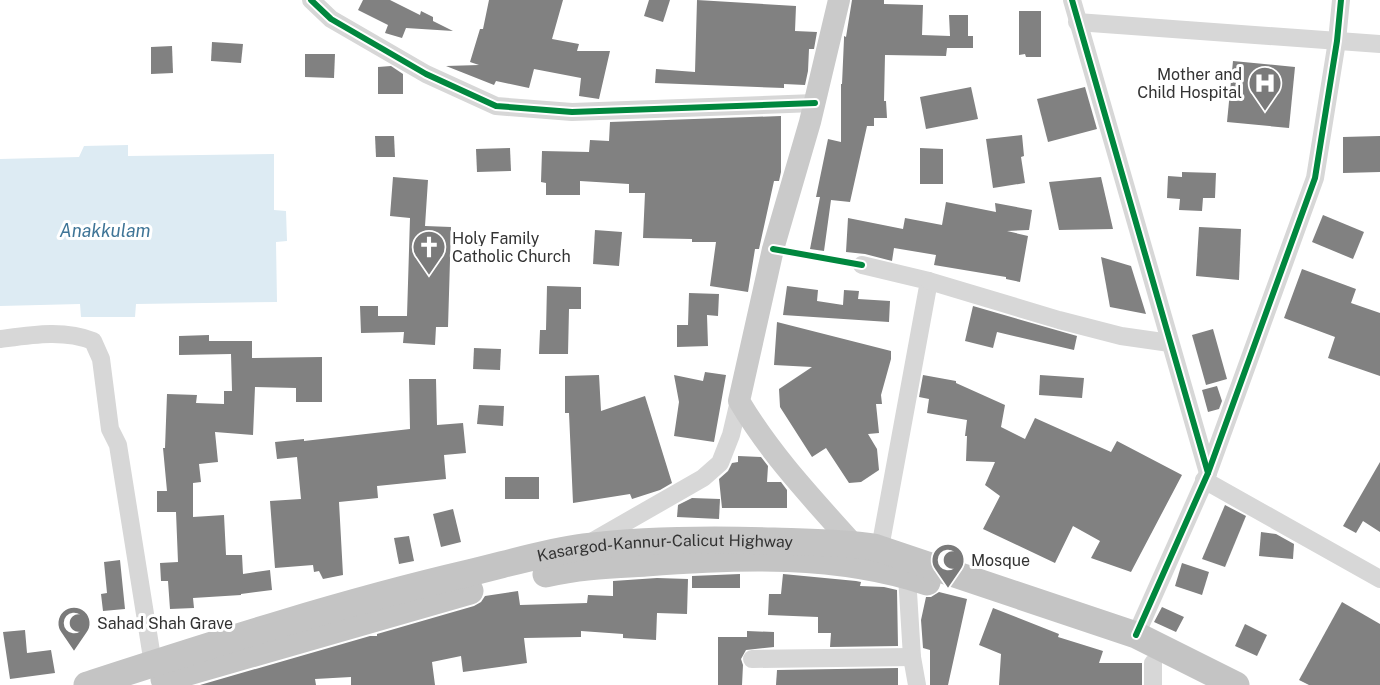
<svg xmlns="http://www.w3.org/2000/svg" width="1380" height="685" font-family="'Public Sans',sans-serif">
<rect width="100%" height="100%" fill="#fff"/>
<path fill="#ddebf3" d="M128,145v11l146,-2v56l12,1 1,30 -11,1 1,60 -141,2 -1,13h-54l-1,-13 -80,2v-147l79,-2 5,-11z"/>
<g fill="#818181">
<path d="M363,0h27l30,15 1,-4 12,6v4l20,10 -47,-3 -4,10 -17,-5 3,-8 -30,-15z"/>
<path d="M489,0h74l-11,39 27,5 -2,7h33l-11,48 -20,-3 2,-18 -47,-9 -5,19 -33,-7 -2,4 -48,-19 33,-1 -9,-3 10,-33h3z"/>
<path d="M649,0h21l-7,22 -19,-6z"/>
<path d="M697,0l99,6 -1,25 22,1 -3,17h-5l-1,22 -3,14 -21,-1v4l-129,-5 1,-14 39,3z"/>
<path d="M852,0h32v4l39,1 -1,30 28,1 -1,-21h19v21h5v12h-26l-1,8 -61,-1 -1,46h2l1,17h-13v8h-7l-17,76 -19,-2 -7,51 -14,-2 10,-52h-4l12,-58 13,3v-58h1l2,-45v-3l2,1z"/>
<path d="M1019,11h22v46h-15l-1,-3 -6,1z"/>
<path d="M212,42l31,2 -2,19 -30,-2z"/>
<path d="M172,46l1,27 -22,1v-27z"/>
<path d="M305,54h30l-1,24 -29,-1z"/>
<path d="M1233,61l62,6 -6,61 -62,-6z"/>
<path d="M391,66l12,8v20h-25v-27z"/>
<path d="M971,87l7,32 -52,10 -6,-32z"/>
<path d="M1085,87l12,42 -49,13 -11,-43z"/>
<path d="M781,116v56l-2,9h-5l-15,68h-4l-7,43 -38,-6 6,-44h-24v-3l-49,-1 2,-45h-16v-9l-49,-3v14h-34v-12l-5,-1 1,-31 47,1 1,-12 19,1 1,-19z"/>
<path d="M1022,135l2,21 -3,1 4,26 -32,5 -7,-49z"/>
<path d="M375,136h19l1,21h-19z"/>
<path d="M1380,136v36l-37,1v-36z"/>
<path d="M510,148l1,23 -34,1 -1,-23z"/>
<path d="M920,148l23,1v35h-23z"/>
<path d="M1182,172l34,1 -1,25h-12l-1,13 -23,-1 1,-11 -13,-1 1,-22 14,1z"/>
<path d="M393,177l35,3 -3,46 26,1 -3,100h-12l-1,18 -32,-2 1,-11 -43,1 -1,-27h18v10h29l3,-98 -20,-2z"/>
<path d="M1101,177l12,52 -54,1 -10,-48z"/>
<path d="M946,202l50,10 -1,-9 37,7 -3,20 -22,1 21,5 -8,46 -14,-3v-2l-72,-12 2,-10 -42,-7 -2,13 -27,-7 -19,-2 2,-34 55,11 2,-11 37,7z"/>
<path d="M1323,215l41,17 -11,27 -41,-17z"/>
<path d="M1199,227l42,2 -2,51 -43,-4z"/>
<path d="M595,230l27,2 -3,34 -26,-2z"/>
<path d="M1101,257l30,9 15,48 -36,-7z"/>
<path d="M1302,269l54,20 -5,14 29,10v63l-52,-18 7,-21 -51,-19z"/>
<path d="M547,286l34,1v22h-12l-1,45h-29l1,-24h6z"/>
<path d="M787,286l31,4 -1,11 26,4 1,-15 15,1 -1,8 32,2 -1,21 -106,-7z"/>
<path d="M689,293l30,1 -1,22 -11,-1 1,31 -31,1v-22h11z"/>
<path d="M973,306l104,30 -3,14 -77,-18 -4,16 -28,-7z"/>
<path d="M777,322l114,29v8l-10,36 1,9h-6l3,29 -11,1 9,15 2,21 -18,12 -12,1 -23,-35 -14,9 -32,-50 -1,-18 33,-22 -38,-2z"/>
<path d="M1213,329l14,50 -21,6 -14,-50z"/>
<path d="M209,335v6h43v17l70,-1v45h-26v-14l-41,-1 -2,48 -38,-3 3,30 -19,2 2,18 -8,1v34l31,-2 2,40h16l1,19 27,-4 2,20 -31,4v1l-48,3 1,10 -24,1 -2,-28h-7l-1,-18 18,-1 -2,-50h-19v-21h10l-4,-43h2l2,-54 30,1 -1,8 28,1v-13h8l-1,-37 -52,1v-19z"/>
<path d="M474,348l27,1 -1,21 -27,-1z"/>
<path d="M705,372l21,3 -12,67 -40,-6 5,-34 -5,-27 29,6z"/>
<path d="M599,375l2,36 44,-15 27,87 -12,7 -28,9 -2,-5 -57,9 -4,-90h-4v-37z"/>
<path d="M923,375l33,6v2l49,22 -4,22 24,12 10,-21 76,34 6,-11 65,34 -51,97 -40,-14 9,-17 -27,-15 -18,37 -72,-34 17,-33 -15,-11 10,-23 -29,-1 1,-25h-2l2,-16 -40,-7 2,-14 -10,-2z"/>
<path d="M1040,375l44,3 -2,20 -43,-3z"/>
<path d="M409,379h27l1,46 26,-2 3,30 -22,2 2,24 -69,7 1,12 -39,4 4,73 -20,4 -4,-8 -5,1 -1,-7 -38,3 -5,-67 31,-2 -4,-42 -20,2 -2,-17 29,-3v2l106,-12z"/>
<path d="M1217,386l5,15 -3,8 -11,3 -6,-22z"/>
<path d="M479,405l25,1 -1,20 -26,-2z"/>
<path d="M738,456l23,1 7,9 -1,16h14l6,8v18h-65l-3,-29 9,-8 4,-8 6,-1z"/>
<path d="M1380,462v70l-17,-11 -7,12 -13,-7z"/>
<rect x="505" y="477" width="34" height="22"/>
<path d="M692,498l28,1 -1,20 -42,-2 1,-12z"/>
<path d="M1225,505l21,11 -21,51 -23,-8z"/>
<path d="M453,509l8,33 -20,5 -8,-33z"/>
<path d="M1261,532l15,2 18,10 -1,15 -34,-3z"/>
<path d="M409,536l5,25 -15,3 -5,-26z"/>
<path d="M120,560l5,49 -22,2 -2,-17 6,-1 -3,-31z"/>
<path d="M1182,563l27,9 -7,23 -27,-9z"/>
<path d="M740,574v14h-48v-12z"/>
<path d="M783,574l73,7 5,1 -1,4 24,1 13,3 1,56 -68,1 1,-14h-13v-16l-50,-2 1,-21h12z"/>
<path d="M657,578l31,1 -1,35 -30,-1 -1,27 -33,-2v-4l-42,-3v6l-57,1 3,25 -64,9 -2,-16 -29,6 3,23h-84v-8l-36,2 1,6h-116l170,-49h7v-2l97,-28 7,-4 4,-6 33,-5 2,14 67,-2 1,-8 25,1v-15z"/>
<path d="M939,592l28,7 -19,86h-18v-35l-7,-2 -2,-28 5,-23h5z"/>
<path d="M1342,602l38,22v61h-71l-10,-5z"/>
<path d="M1162,607l22,10 -8,15 -22,-10z"/>
<path d="M993,608l66,26 -1,3 45,14 -4,12h43v22h-143l2,-31 -22,-9z"/>
<path d="M1245,624l22,11 -10,21 -22,-10z"/>
<path d="M25,630l2,23 24,-3 4,23 -45,6 -7,-47z"/>
<path d="M747,631l27,1v15l-28,3 -5,9 2,6 -1,20h-24v-48h29z"/>
<path d="M898,668v17h-122l1,-15z"/>
</g>
<g fill="none" stroke-linecap="round" stroke-linejoin="round">
<g stroke="#d7d7d7" stroke-width="18">
<path d="M311,0l20,19 95,55 70,32 76,6 243,-9"/>
<path d="M1072,0l136,473 -72,162"/>
<path d="M1077,22l303,22"/>
<path d="M862,265l67,16 -49,267"/>
<path d="M929,281l130,39 62,16 49,7"/>
<path d="M0,339c30,-4 64,-10 93,2l8,18 9,70 8,16 35,219"/>
<path d="M1208,473l107,-295 22,-137 4,-41"/>
<path d="M1204,480l176,99"/>
<path d="M593,541l110,-63 17,-15 11,-28 8,-34"/>
<path d="M907,576l5,81 5,28"/>
<path d="M752,659l160,-2"/>
<path d="M1153,663v22"/>
</g>
<path stroke="#cacaca" stroke-width="22" d="M839,0l-29,122 -37,127 -34,152c32,54 72,96 114,143"/>
<g stroke="#c4c4c4" stroke-width="27">
<path d="M546,574c33,-8 66,-9 100,-11 93,-7 191,-11 281,19"/>
<path d="M164,679l306,-88"/>
<path id="s1" d="M87,685c127,-41 253,-82 382,-112 38,-9 77,-21 115,-26 63,-8 127,-8 190,-6 33,1 67,1 100,6l262,88 100,50"/>
</g>
<g stroke="#fff" stroke-width="10">
<g id="cycleway">
<path d="M311,0l20,19 95,55 70,32 76,6 243,-9"/>
<path d="M1072,0l136,473 -72,162"/>
<path d="M773,249l89,16"/>
<path d="M1208,473l107,-295 22,-137 4,-41"/>
</g>
</g>
<use href="#cycleway" stroke="#00873e" stroke-width="6"/>
</g>
<defs>
<g id="hospital-pin" transform="scale(1.725)"><path d="M0 17L-7.5 6A9.5 9.5 0 1 1 7.5 6Z" fill="#7a7a7a" stroke="#fff"/><path d="M-5-5h3v3.5h4V-5h3V5h-3V1.5h-4V5h-3Z" fill="#fff"/></g>
<g id="church-pin" transform="scale(1.725)"><path d="M0 17L-7.5 6A9.5 9.5 0 1 1 7.5 6Z" fill="#7a7a7a" stroke="#fff"/><path d="M-1.2-6h2.4v3.5h3.3v2.4h-3.3V6h-2.4V-.1h-3.3v-2.4h3.3Z" fill="#fff"/></g>
<g id="mosque-pin" transform="scale(1.725)"><path d="M0 17L-7.5 6A9.5 9.5 0 1 1 7.5 6Z" fill="#7a7a7a" stroke="#fff"/><path d="M3.5-4.9A6 6 0 1 0 3.5 4.9A5 5 0 1 1 3.5-4.9Z" fill="#fff"/></g>
</defs>
<g fill-rule="evenodd">
<use href="#hospital-pin" x="1265" y="83"/>
<use href="#church-pin" x="429" y="247"/>
<use href="#mosque-pin" x="948" y="560"/>
<use href="#mosque-pin" x="74" y="623"/>
</g>
<g text-anchor="middle" stroke-width="6" stroke-linejoin="round" paint-order="stroke">
<g font-size="16" fill="#333" stroke="#fff" text-anchor="start">
<text x="1242" y="80" text-anchor="end">Mother and<tspan x="1242" dy="18">Child Hospital</tspan></text>
<text x="452" y="244">Holy Family<tspan x="452" dy="18">Catholic Church</tspan></text>
<text x="971" y="566">Mosque</text>
<text x="97" y="629">Sahad Shah Grave</text>
</g>
<g font-size="16" fill="#333" stroke="#fff">
<text dy="6" stroke="none"><textPath href="#s1" startOffset="597">Kasargod-Kannur-Calicut Highway</textPath></text>
</g>
<g font-size="18" font-style="italic" fill="#3f7597" stroke="#fff">
<text x="105" y="237">Anakkulam</text>
</g>
</g>
</svg>
